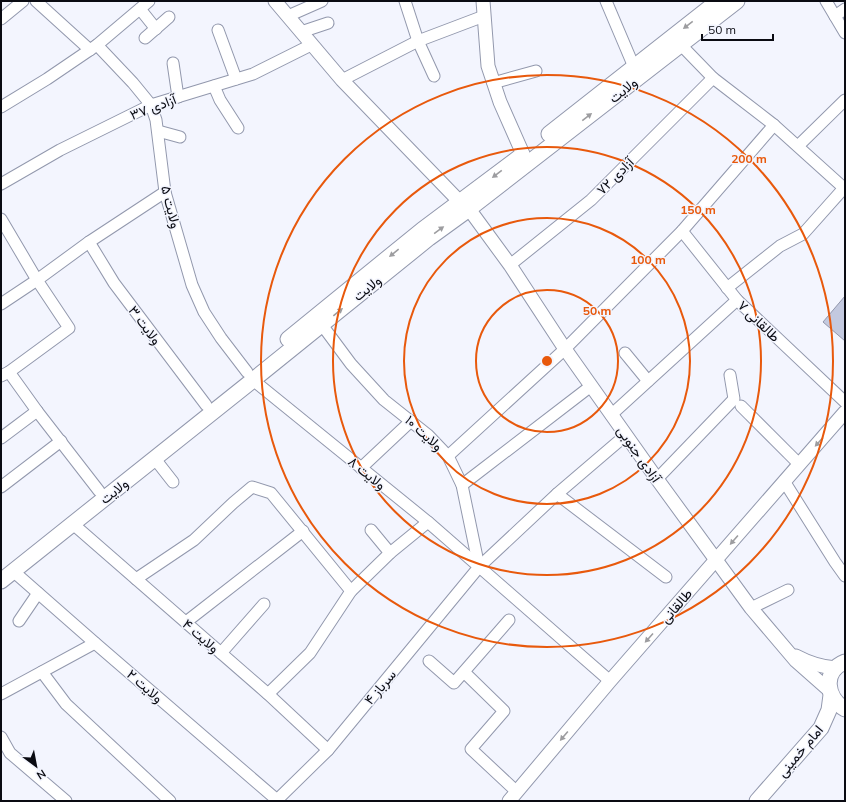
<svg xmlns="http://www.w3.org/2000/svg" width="846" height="802" font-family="Mulish,Vazirmatn,sans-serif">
<rect width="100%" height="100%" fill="#f3f5fe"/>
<path fill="#c3c9df" stroke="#9297ac" d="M845,296v24l-1,1 1,1v19l-22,-19z"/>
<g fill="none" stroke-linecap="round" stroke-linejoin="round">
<g stroke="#9298ad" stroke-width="13">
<g id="minor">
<path d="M36,1l54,49"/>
<path d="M405,1l13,40 16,35"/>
<path d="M606,1l28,66"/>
<path d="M826,1l19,32"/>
<path d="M140,9l16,20"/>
<path d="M288,16l34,-15"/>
<path d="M835,16l10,-7"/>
<path d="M1,19l22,-18"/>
<path d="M218,30l18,49"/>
<path d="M301,32l27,-9"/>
<path d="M145,38l24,-21"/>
<path d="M97,45l36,38 18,22 5,15 9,72 27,93 12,27 17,26 26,34"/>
<path d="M681,45l32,33 61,47 71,64"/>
<path d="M173,63l5,34"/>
<path d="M342,80l76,-39 66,-25"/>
<path d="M493,83l43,-12"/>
<path d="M214,86l6,14 18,28"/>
<path d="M1,107l46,-28 50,-34 52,-44"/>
<path d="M158,131l22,6"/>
<path d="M798,146l47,-46"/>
<path d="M1,184l59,-34 91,-45 102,-31 58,-29"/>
<path d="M1,219l36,61 32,48 -60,44 -8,4"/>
<path d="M682,231l55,69 108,102"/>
<path d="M89,242l25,41 92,122"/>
<path d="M510,265l81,-65 122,-122"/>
<path d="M727,288l53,-42 23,-12 41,-46"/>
<path d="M1,304l36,-24 52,-38 76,-50"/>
<path d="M322,325l29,39 33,36 44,35 20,21 14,29 17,82"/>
<path d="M625,353l23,28"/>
<path d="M9,372l28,39 62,80"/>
<path d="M253,380l175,142 182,159"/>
<path d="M741,406l58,58"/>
<path d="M611,415l126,-115"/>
<path d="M1,438l36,-27"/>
<path d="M448,456l117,-107 117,-118 92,-106"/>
<path d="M155,459l18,23"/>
<path d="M361,468l50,-47"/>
<path d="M657,479l77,-80 -4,-24"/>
<path d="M784,481l51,81 10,14"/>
<path d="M462,485l129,-99"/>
<path d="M1,487l60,-46"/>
<path d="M557,494l109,83"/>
<path d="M73,524l195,170 60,56"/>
<path d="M371,530l19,23"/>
<path d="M13,571l82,72 182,157"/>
<path d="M136,579l58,-39 39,-37 19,-16 19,6 80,98"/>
<path d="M751,608l37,-18"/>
<path d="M19,621l19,-28"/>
<path d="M186,622l117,-91"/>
<path d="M221,653l43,-49"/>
<path d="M429,661l25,22 55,-63"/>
<path d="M42,672l24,32 104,97"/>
<path d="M464,672l40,39 -33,38 46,43"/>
<path d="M1,694l94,-51"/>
<path d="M268,694l42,-41 41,-62 39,-38 38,-31"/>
<path d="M1,737l9,16 56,48"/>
<path d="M276,801l52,-51 151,-183 78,-73 69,-59"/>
</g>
</g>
<g stroke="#9298ad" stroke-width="15">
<g id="tertiary">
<path d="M275,1l67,79 117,121 10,8 41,56 55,84 92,130 94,129 45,53 34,30"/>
<path d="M483,1l5,65 12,36 23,52"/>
<path d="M796,656c13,7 25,11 40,12"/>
<path d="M509,801l101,-120 235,-269"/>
</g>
</g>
<g stroke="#9298ad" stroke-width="17">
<g id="secondary">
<path d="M549,134l169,-133"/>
<path d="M288,339l134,-109 100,-75"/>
<path d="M1,581l252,-201 176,-142 40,-29 268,-208"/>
<path d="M845,662c-23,9 -19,36 0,47"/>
<path d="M757,801l64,-73 8,-18 2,-15"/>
</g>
</g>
<use href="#minor" stroke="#fff" stroke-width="11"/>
<use href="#tertiary" stroke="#fff" stroke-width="13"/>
<use href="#secondary" stroke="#fff" stroke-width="15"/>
</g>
<defs><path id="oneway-solid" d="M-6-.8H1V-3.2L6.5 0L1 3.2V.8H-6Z"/></defs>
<g fill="#9d9da0">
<use href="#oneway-solid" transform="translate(688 25) rotate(142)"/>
<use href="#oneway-solid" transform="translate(587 117) rotate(-38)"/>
<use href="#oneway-solid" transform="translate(497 174) rotate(143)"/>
<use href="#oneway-solid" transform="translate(439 230) rotate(-36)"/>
<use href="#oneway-solid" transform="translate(394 253) rotate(141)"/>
<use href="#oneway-solid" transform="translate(338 312) rotate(-39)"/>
<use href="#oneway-solid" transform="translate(819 442) rotate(132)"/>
<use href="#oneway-solid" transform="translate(734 540) rotate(131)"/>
<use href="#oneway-solid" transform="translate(649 638) rotate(132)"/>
<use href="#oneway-solid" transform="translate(564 736) rotate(130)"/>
</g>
<g fill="none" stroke="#e8590c" stroke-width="2">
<circle cx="547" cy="361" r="71"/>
<circle cx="547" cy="361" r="143"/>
<circle cx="547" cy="361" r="214"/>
<circle cx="547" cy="361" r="286"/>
</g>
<g text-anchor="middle" stroke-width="3" stroke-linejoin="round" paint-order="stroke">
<g font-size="14" fill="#0a0b12" stroke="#f3f5fe">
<text transform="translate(623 90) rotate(-38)" y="5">ولایت</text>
<text transform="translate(153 107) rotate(-21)" y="5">آزادی ۳۷</text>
<text transform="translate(615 176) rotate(-45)" y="5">آزادی ۷۲</text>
<text transform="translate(171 207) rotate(76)" y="5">ولایت ۵</text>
<text transform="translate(367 288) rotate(-39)" y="5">ولایت</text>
<text transform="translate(759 321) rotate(44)" y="5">طالقانی ۷</text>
<text transform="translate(145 325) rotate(53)" y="5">ولایت ۳</text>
<text transform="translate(424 433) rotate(42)" y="5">ولایت ۱۰</text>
<text transform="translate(639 454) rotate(55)" y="5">آزادی جنوبی</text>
<text transform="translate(367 473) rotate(39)" y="5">ولایت ۸</text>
<text transform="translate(114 491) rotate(-38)" y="5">ولایت</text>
<text transform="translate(676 606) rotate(-49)" y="5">طالقانی</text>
<text transform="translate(201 636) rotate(41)" y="5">ولایت ۴</text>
<text transform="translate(145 686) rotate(41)" y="5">ولایت ۲</text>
<text transform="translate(380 687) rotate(-50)" y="5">سرباز ۴</text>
<text transform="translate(800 751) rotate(-50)" y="5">امام خمینی</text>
</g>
</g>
<circle cx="547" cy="361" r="6" fill="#e8590c" stroke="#f3f5fe" stroke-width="2"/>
<g font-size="12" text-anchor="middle" font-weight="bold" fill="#e8590c" stroke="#f3f5fe" stroke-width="3" stroke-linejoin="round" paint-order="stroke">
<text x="749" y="163">200 m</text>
<text x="698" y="214">150 m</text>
<text x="648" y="264">100 m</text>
<text x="597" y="315">50 m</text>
</g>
<rect width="846" height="802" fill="none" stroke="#0a0b12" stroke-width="4"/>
<g transform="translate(36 766) rotate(148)" stroke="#f3f5fe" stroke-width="3" paint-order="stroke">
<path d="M0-3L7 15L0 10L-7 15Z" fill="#0a0b12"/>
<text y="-6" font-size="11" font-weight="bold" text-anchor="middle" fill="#0a0b12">N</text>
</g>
<path d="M702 34v6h71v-6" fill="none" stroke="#0a0b12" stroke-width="2"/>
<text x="708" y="34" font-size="12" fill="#0a0b12" stroke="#f3f5fe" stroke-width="3" paint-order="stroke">50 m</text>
</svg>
